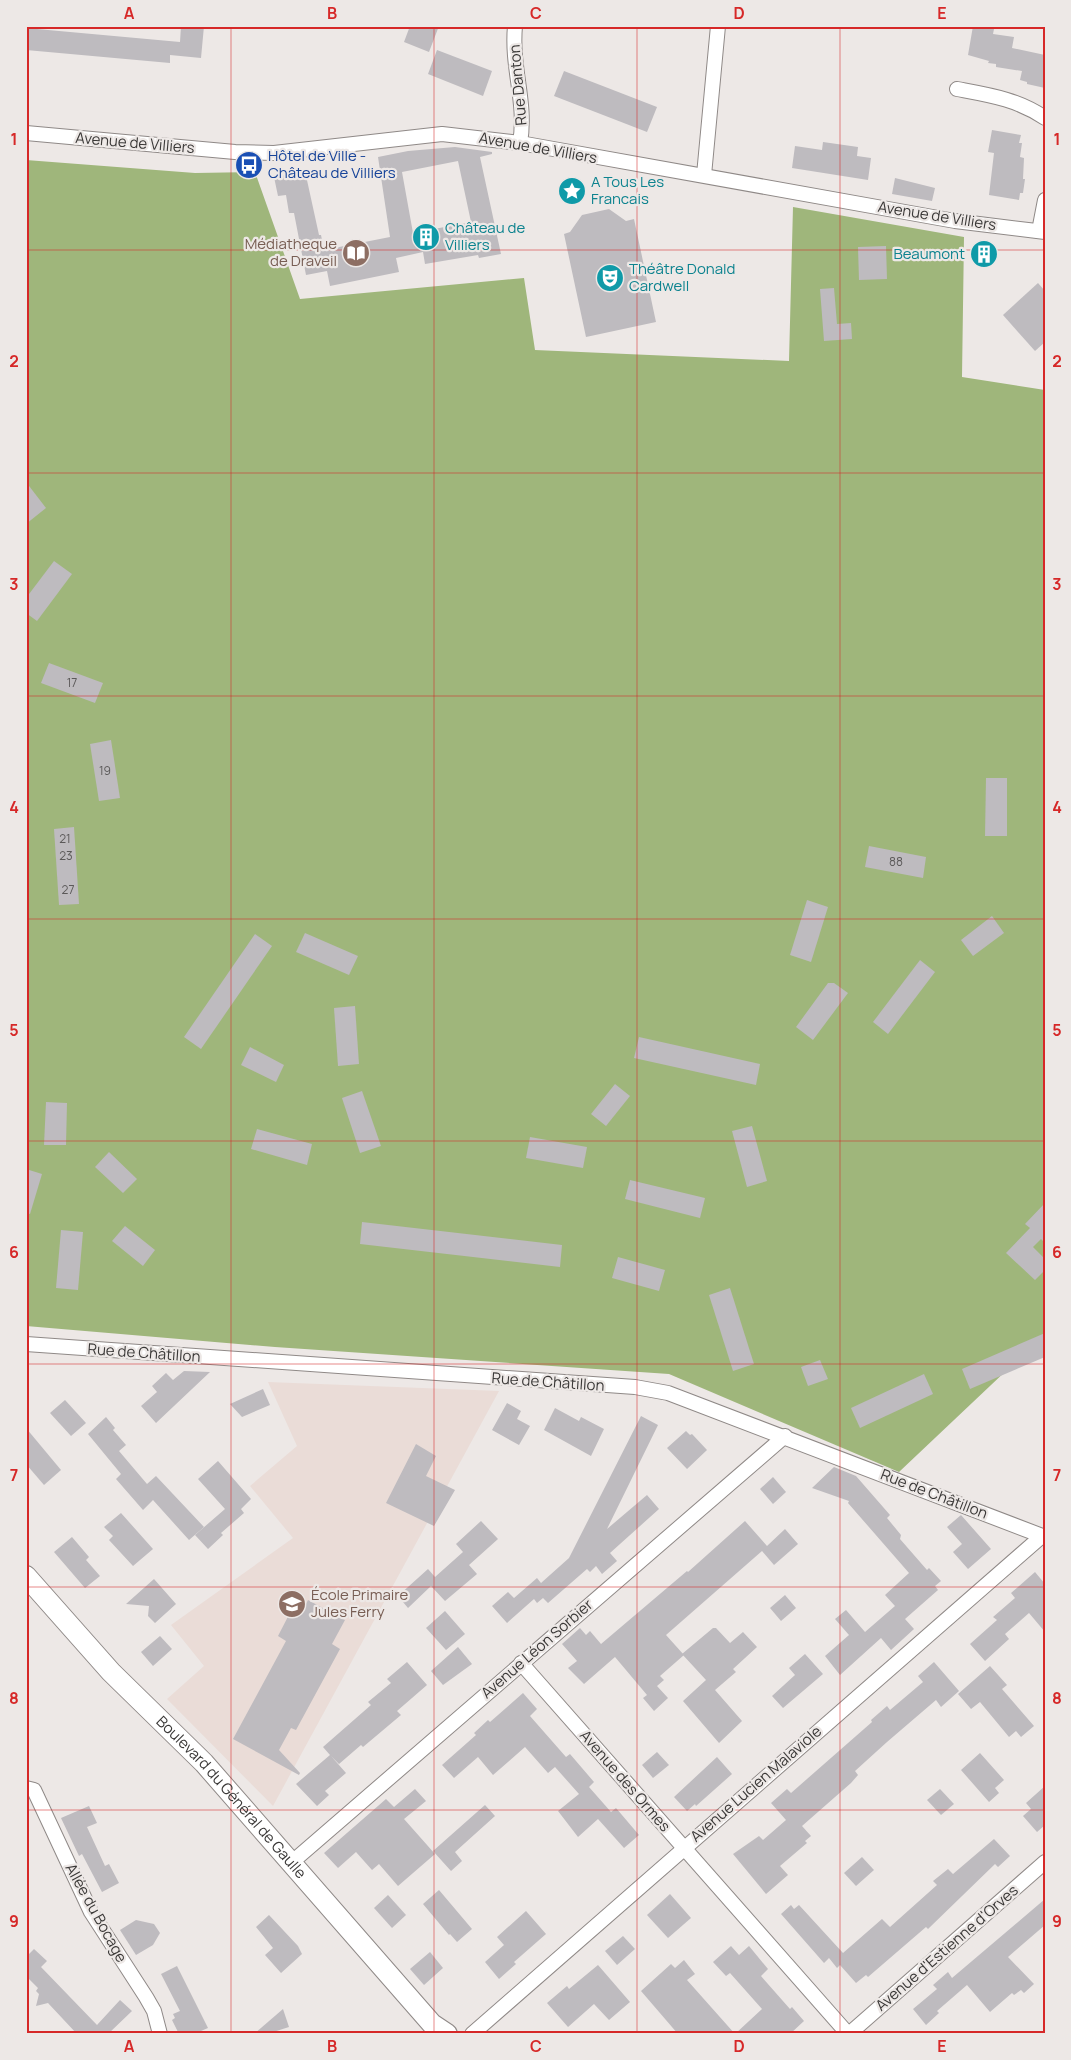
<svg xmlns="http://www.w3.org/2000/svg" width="1071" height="2060" font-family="Manrope,sans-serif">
<rect width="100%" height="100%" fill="#ede8e6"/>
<path fill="#eadcd7" d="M268,1382l231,9 -226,415 -106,-107 37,-33 -33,-41 122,-87 -43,-52 47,-40z"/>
<path fill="#9fb67b" d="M26,160l169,13 60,-1 45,127 224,-21 11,72 254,11 4,-154 171,30 -2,140 83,13v944l-146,138 -230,-98 -394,-27 -249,-21z"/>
<g fill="#bebbbf" fill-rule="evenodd">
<path d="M181,26h23l-3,32 -31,-3v8l-144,-13v-22l154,14z"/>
<path d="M410,26h29l-10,26 -25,-10z"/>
<path d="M973,26l21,3 -1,5 21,3 -2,11 33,7v33l-18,-4v-2l-7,-2 2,-9 -26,-4v-3l-8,-1 1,-2 -21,-6z"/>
<path d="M437,50l55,21 -9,25 -55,-22z"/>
<path d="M564,71l93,36 -10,25 -93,-36z"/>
<path d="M992,130l29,5 -2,8h3l-2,14 4,1 -1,21h2l-2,14h-3l-1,7 -30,-5 5,-42 -6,-1z"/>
<path d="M823,142l35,5 -1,9 14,2 -3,22 -76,-12 3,-22 27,4z"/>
<path d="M455,147l37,5v2l-12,3 21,97 -22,4 -1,-3 -53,9 -2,-12 -27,6 3,14 -69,14 -3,-15 -21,4 -12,-62h-5l-3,-18 -8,1 -4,-19 31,-6 14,64h2l3,15 66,-13 -12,-80 30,-6zM458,161l13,61 -58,11 -11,-61z"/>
<path d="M895,178l40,10 -3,13 -40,-7z"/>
<path d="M609,209l17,12 8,-2 22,103 -70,15 -22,-103 6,-2 12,-17z"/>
<path d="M886,246l1,33 -28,1 -1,-33z"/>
<path d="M1038,283l7,8v51l-10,9 -32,-36z"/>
<path d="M834,288l3,36 14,-1 1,16 -28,2 -4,-52z"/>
<path d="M26,482l20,26 -20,16z"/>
<path d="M54,561l18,13 -35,47 -11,-8v-15z"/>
<path d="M49,663l54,20 -8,20 -54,-20z"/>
<path d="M111,740l9,58 -21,3 -9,-57z"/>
<path d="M986,778h21v58h-22z"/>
<path d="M74,827l5,77 -20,1 -5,-76z"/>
<path d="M869,846l57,11 -3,21 -58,-11z"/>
<path d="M807,900l21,7 -17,55 -21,-7z"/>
<path d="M992,916l12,17 -31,23 -12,-16z"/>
<path d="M305,933l53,23 -9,19 -53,-23z"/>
<path d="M255,934l17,12 -71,103 -17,-12z"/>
<path d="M920,960l15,12 -47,62 -15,-12z"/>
<path d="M828,983h6l14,10 -35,47 -17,-13z"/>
<path d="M355,1006l4,58 -21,2 -4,-58z"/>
<path d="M639,1037l121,27 -4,21 -122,-27z"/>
<path d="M250,1047l34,18 -8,17 -35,-17z"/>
<path d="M615,1084l15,12 -24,30 -15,-12z"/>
<path d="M362,1091l19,55 -21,7 -18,-55z"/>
<path d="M46,1102l21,1 -1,42h-22z"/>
<path d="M752,1126l15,55 -20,6 -15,-56z"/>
<path d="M257,1129l55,15 -5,21 -56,-16z"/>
<path d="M530,1137l57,10 -4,21 -57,-10z"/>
<path d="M109,1152l28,27 -14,14 -28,-26z"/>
<path d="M26,1169l16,5 -12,40 -4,-1z"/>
<path d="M630,1180l75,18 -5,20 -75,-19z"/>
<path d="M1045,1203v40l-4,-4 -8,8 12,12v11l-10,10 -29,-27 24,-25 -5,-4z"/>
<path d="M362,1222l200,23 -2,22 -200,-23z"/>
<path d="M125,1226l30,24 -12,16 -31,-25z"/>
<path d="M61,1230l22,2 -5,58 -22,-2z"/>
<path d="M618,1257l47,13 -6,21 -47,-13z"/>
<path d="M730,1288l24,76 -21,7 -24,-76z"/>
<path d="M1045,1333v24l-75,32 -8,-20z"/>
<path d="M820,1360l8,19 -20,7 -7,-19z"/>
<path d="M184,1371l26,1 -54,51 -15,-17 16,-14 -5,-6 14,-13 7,7z"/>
<path d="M924,1374l9,20 -73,34 -9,-20z"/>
<path d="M263,1389l7,16 -28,12 -12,-13z"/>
<path d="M65,1400l21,23 -15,13 -21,-23z"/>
<path d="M507,1403l14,8 -4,8 13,7 -11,19 -27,-15z"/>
<path d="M555,1408l24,13 2,-4 23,12 -13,27 -47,-26z"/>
<path d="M641,1416l17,9 -51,104 40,-34 12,14 -49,44 7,8 -15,13 -6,-8 -6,6 -3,-3 -39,34 -5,-5 -6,5 -3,-4 -27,24 -15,-17 16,-14 6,6 23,-20 4,5 28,-25z"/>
<path d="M106,1417l9,11 -2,2 13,15 -7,6 28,33 9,-8 48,51 -15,13 -36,-40 -10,10 -27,-31 5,-5 -33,-40z"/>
<path d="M26,1428l35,42 -17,15 -18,-21z"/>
<path d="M686,1431l4,4 2,-1 15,16 -20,19 -20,-21z"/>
<path d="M416,1444l20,12 -10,20 29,14 -21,36 -48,-23z"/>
<path d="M218,1461l33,38 -10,10 3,4 -23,20 2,2 -15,14 -13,-14 30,-26 -27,-30z"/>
<path d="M834,1467l22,9 34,39 -3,3 14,17 -1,4 27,31 2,-2 12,13 -6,5 3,4 -33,29 9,10 -23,21 -10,-12 -41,37 -15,-19 24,-21 -14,-16 11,-9 19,22 30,-26 -10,-11 24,-22 -61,-70 1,-2 -37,-13z"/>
<path d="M773,1477l13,15 -13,12 -13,-15z"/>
<path d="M121,1513l32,36 -20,17 -24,-26 4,-4 -9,-9z"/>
<path d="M961,1515l30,34 -23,20 -15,-17 9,-8 -15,-17z"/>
<path d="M481,1521l17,18 -29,26 8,9 -32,27 -14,-15 -23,22 -10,-12 30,-27 7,8 28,-25 -7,-8z"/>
<path d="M745,1521l22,25 18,-17 13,15 -24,21 -12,-14 -96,84 18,20 -24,21 4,4 -7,6 11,12 -14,13 -11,-13 4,-3 -32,-38 -31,27 -16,-16 9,-7 -15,-17 18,-16 6,7 4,-4 11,13 86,-73 1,1z"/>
<path d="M72,1537l17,20 -3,3 14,16 -15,12 -31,-36z"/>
<path d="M1035,1572l10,12v48l-16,-19 -24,21 4,5 -24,22 -15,-17 27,-24 -4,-3 22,-19 -4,-5z"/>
<path d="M154,1579l22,25 -21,19 -7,-7 1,-10 -23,-2z"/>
<path d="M785,1595l11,13 -15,13 -11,-13z"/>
<path d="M308,1600l37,20 -13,24 8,5 -44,81 -5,-2 -12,22 21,23 -1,2 -66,-36 53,-98 -8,-5 17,-33 9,5z"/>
<path d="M445,1611l20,23 -19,16 -20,-22z"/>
<path d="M713,1628h3l14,15 13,-11 14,15 -24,22 3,3 -21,18 27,31 -23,22 -36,-42 23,-21 -24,-26z"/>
<path d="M160,1636l12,13 -19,17 -12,-14z"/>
<path d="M458,1647l14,17 -29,21 -12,-14z"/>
<path d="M805,1654l18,20 -40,34 -11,-12 23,-21 -6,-7z"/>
<path d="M407,1662l20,23 -30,26 4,4 -38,32 -2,-2 -22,19 -8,-8 15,17 -21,18 4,4 -12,11 -21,-22 34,-29 -7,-8 48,-42 -3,-3 23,-19 -4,-4z"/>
<path d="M934,1662l25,29 -18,16 -5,-7 -49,42 -32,29 3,4 -7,8 -49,43 9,10 -6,5 2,2 -27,23 8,9 -22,19 -33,-40 26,-18 4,4 23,-20 -15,-17 16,-14 4,4 81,-71 -1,-2 16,-14 3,4 33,-28 -5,-6z"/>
<path d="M990,1666l17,19 -5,4 32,37 -13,11 -5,-6 -7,6 -29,-35 -9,7 -13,-15z"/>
<path d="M523,1693l14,16 -7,7 36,41 4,-3 24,28 -5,5 22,25 5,-4 23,27 -15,13 -26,-29 -20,18 -20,-26 21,-17 -24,-27 -7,6 -23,-26 -32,28 -15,-18 -24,21 -12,-13 34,-30 -2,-2 14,-13 2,2z"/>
<path d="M657,1752l12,13 -16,13 -11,-13z"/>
<path d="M980,1753l24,27 -9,8 4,5 -10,9 -28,-32z"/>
<path d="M717,1757l15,17 -36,32 -1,-2 -8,7 -13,-14z"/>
<path d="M1045,1786v39l-8,7 -14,-16 8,-7 -5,-6z"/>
<path d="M415,1789l11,12 -22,18 31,35 -37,32 -19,-22 -7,6 -16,-18 -18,16 -14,-15 62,-54 8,8z"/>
<path d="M940,1789l14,15 -13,11 -14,-15z"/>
<path d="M485,1805l10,11 -40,36 7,9 -11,10 -18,-20z"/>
<path d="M89,1806l8,17 -10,4 18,39 4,-2 10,19 -17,9 -20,-38 -3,2 -18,-38z"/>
<path d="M994,1839l16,17 -12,11 -3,-3 -67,65 -2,-2 -58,50 -2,-2 -10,8 -16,-18 -3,3 -8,-10 -5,5 -43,-49 10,-9 3,4 5,-4 44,48 39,-34 8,8 47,-42 -4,-4 15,-12 5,5z"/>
<path d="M862,1857l12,13 -18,16 -12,-13z"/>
<path d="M439,1890l33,39 -15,13 -7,-8 -1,1 -26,-31z"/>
<path d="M670,1894l21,24 -23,20 -21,-23z"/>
<path d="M388,1895l18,20 -14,13 -18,-20z"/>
<path d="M1045,1899v26l-37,32 26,27 -10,9 -3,-3 -7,5 -2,-2 -22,19 -23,-27 -30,26 2,2 -13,12 -13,-16 24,-20 -4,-4 15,-13 4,6z"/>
<path d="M526,1911l20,23 -32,28 2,2 -17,15 -14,-17 19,-17 -7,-8z"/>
<path d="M269,1915l29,31 4,8 -21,19 -16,-18 8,-7 -17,-21z"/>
<path d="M136,1920l18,4 6,9 -7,12 -17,10 -16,-25z"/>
<path d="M623,1936l12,13 -18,16 -12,-14z"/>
<path d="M731,1946l8,9 10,-9 19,23 -7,7 29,33 2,-2 12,14 -14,13h-112l-37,-43 30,-27 4,4 9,-8 11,14 -8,6 48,54 27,-25 -32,-36 -4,3 -13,-14z"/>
<path d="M34,1949l13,12 -6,6 56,58 23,-25 12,11 -24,23h-31l-29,-31 -12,3 3,-12 -3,-3 2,-3 -9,-9 -3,3v-29l2,2z"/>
<path d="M430,1952l13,16 -19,17 -14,-16z"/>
<path d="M598,1965l32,37 -21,18 -15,-16 -26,23 -21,-24 20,-17 2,3z"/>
<path d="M177,1966l31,62 -14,6h-15l-7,-14 3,-2 -2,-4 7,-3 -19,-37z"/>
<path d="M283,2009l6,18 -22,7h-13z"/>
</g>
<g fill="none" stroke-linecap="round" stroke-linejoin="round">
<g stroke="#8f8987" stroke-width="16">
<g id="minor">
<path d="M515,26c-4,43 12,76 5,117"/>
<path d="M957,89c32,6 60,10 88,29"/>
<path d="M26,133l209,19 39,1 168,-19 78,9 435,78 90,11"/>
<path d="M704,175l14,-149"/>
<path d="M1039,231l6,-31"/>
<path d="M26,1344l609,43 33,6 377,144"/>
<path d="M521,1663l327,371"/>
<path d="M26,1788l8,2 57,122 55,85 8,14 6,23"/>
<path d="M291,1863l494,-427"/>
<path d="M472,2034l570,-498"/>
<path d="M849,2034l196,-172"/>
</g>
</g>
<g stroke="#8f8987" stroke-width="22">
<g id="secondary">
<path id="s1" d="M26,1576l85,96 93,91 228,261 15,10"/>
</g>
</g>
<use href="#minor" stroke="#fff" stroke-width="14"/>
<use href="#secondary" stroke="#fff" stroke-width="20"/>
</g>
<path fill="none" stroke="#d62828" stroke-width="1" stroke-opacity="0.55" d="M231,26v2008M434,26v2008M637,26v2008M840,26v2008M26,250h1019M26,473h1019M26,696h1019M26,919h1019M26,1141h1019M26,1364h1019M26,1587h1019M26,1810h1019"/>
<defs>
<g id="bus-disc" transform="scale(1.4375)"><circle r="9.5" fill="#1a4fb4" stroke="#ede8e6"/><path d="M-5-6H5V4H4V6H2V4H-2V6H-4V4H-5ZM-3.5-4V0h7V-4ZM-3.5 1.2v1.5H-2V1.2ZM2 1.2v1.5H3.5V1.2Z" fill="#fff"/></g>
<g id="sight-disc" transform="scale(1.4375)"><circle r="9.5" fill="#0f9aa8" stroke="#ede8e6"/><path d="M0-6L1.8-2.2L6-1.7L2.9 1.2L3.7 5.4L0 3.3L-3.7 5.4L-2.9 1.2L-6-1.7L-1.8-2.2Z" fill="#fff"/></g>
<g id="building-disc" transform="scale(1.4375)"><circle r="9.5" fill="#0f9aa8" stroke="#ede8e6"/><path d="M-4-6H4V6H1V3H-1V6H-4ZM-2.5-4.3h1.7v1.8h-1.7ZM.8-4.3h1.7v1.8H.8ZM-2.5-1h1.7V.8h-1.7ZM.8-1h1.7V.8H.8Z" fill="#fff"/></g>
<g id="library-disc" transform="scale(1.4375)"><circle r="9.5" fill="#8d6e63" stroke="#ede8e6"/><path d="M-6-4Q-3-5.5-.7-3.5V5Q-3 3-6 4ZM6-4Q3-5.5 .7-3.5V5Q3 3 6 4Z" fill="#fff"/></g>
<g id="theatre-disc" transform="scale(1.4375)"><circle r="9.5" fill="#0f9aa8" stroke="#ede8e6"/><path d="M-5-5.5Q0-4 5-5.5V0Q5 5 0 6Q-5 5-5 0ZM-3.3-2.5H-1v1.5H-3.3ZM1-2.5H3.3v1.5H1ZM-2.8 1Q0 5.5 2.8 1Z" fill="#fff"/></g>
<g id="school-disc" transform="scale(1.4375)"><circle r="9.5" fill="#8d6e63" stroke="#ede8e6"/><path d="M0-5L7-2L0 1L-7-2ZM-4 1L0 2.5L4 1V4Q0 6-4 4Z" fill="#fff"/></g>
</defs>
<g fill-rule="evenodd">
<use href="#bus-disc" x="249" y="165"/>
<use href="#sight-disc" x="572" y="191"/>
<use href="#building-disc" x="426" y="237"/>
<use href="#library-disc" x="356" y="253"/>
<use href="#building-disc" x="984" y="254"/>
<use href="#theatre-disc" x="610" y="278"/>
<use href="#school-disc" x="292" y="1604"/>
</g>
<g text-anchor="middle" stroke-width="4.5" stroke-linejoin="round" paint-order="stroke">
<g font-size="12" fill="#5b5959">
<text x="72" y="687">17</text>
<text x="105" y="775">19</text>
<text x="65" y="843">21</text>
<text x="66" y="860">23</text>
<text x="896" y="866">88</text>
<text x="68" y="894">27</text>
</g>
<g font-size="15" fill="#3a3837" stroke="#ede8e6">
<text transform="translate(518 85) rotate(-95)" y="5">Rue Danton</text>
<text transform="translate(135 143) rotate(5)" y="5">Avenue de Villiers</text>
<text transform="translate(538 148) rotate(10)" y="5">Avenue de Villiers</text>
<text transform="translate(937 216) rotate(9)" y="5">Avenue de Villiers</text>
<text transform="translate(144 1353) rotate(4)" y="5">Rue de Châtillon</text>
<text transform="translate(548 1382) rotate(4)" y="5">Rue de Châtillon</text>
<text transform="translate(934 1494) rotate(21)" y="5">Rue de Châtillon</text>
<text transform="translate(537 1649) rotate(-41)" y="5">Avenue Léon Sorbier</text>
<text transform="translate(625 1781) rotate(49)" y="5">Avenue des Ormes</text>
<text transform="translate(756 1784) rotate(-41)" y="5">Avenue Lucien Malaviole</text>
<text dy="5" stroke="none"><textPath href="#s1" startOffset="302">Boulevard du Général de Gaulle</textPath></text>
<text transform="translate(96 1913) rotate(61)" y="5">Allée du Bocage</text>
<text transform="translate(947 1948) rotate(-41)" y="5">Avenue d'Estienne d'Orves</text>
</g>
<g font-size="15" fill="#164399" stroke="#ede8e6" text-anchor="start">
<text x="268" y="161">Hôtel de Ville -<tspan x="268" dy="17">Château de Villiers</tspan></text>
</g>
<g font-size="15" fill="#0d838f" stroke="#ede8e6" text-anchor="start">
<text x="591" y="187">A Tous Les<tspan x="591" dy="17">Francais</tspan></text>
<text x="445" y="233">Château de<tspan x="445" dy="17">Villiers</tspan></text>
<text x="965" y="259" text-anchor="end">Beaumont</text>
<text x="629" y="274">Théâtre Donald<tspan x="629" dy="17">Cardwell</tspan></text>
</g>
<g font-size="15" fill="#785e54" stroke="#ede8e6" text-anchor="end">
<text x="337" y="249">Médiatheque<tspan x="337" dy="17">de Draveil</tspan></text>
<text x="311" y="1600" text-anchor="start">École Primaire<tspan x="311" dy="17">Jules Ferry</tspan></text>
</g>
</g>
<rect width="1071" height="2060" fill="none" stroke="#ede8e6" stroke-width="55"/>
<rect x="28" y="28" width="1016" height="2004" fill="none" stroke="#d62828" stroke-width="2"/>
<g font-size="16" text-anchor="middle" font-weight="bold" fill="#d62828">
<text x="129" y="19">A</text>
<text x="332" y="19">B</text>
<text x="536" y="19">C</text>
<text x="739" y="19">D</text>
<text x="942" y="19">E</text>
<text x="14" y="145">1</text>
<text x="1057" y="145">1</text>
<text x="14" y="367">2</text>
<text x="1057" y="367">2</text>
<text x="14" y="590">3</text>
<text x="1057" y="590">3</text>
<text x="14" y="813">4</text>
<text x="1057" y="813">4</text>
<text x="14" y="1036">5</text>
<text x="1057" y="1036">5</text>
<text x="14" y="1258">6</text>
<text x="1057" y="1258">6</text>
<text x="14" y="1481">7</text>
<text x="1057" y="1481">7</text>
<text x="14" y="1704">8</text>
<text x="1057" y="1704">8</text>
<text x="14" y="1927">9</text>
<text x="1057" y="1927">9</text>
<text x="129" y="2052">A</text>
<text x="332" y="2052">B</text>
<text x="536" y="2052">C</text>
<text x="739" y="2052">D</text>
<text x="942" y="2052">E</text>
</g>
</svg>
